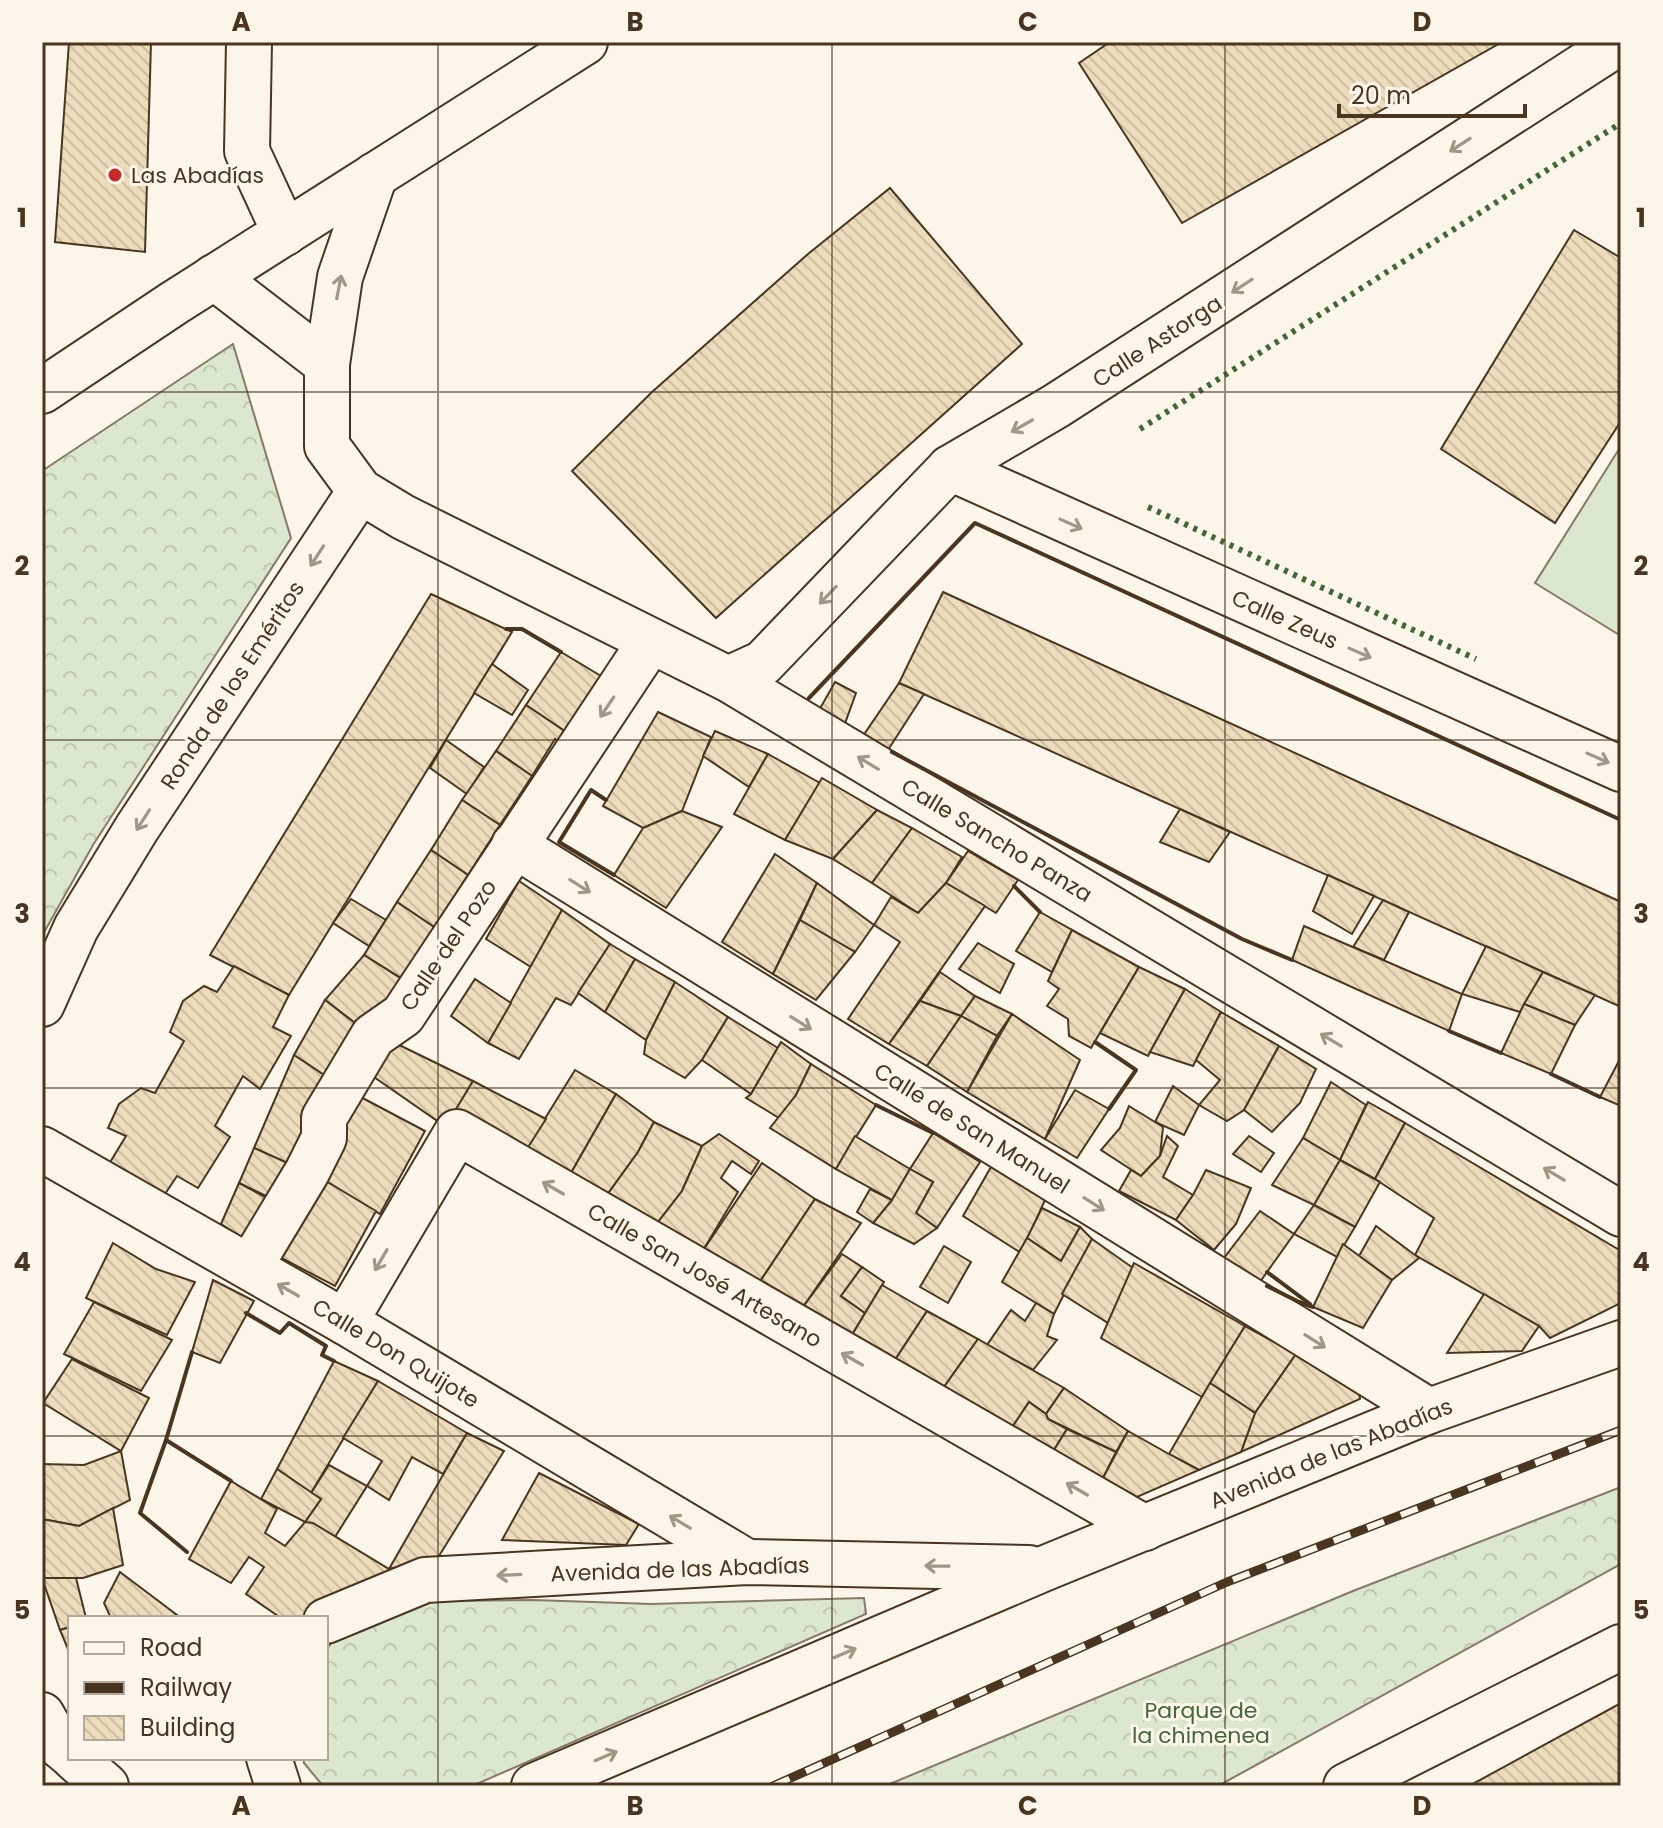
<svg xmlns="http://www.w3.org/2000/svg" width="1663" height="1828" font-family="Poppins,sans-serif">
<defs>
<pattern id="forest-crowns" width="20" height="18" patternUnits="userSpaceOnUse" patternTransform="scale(2)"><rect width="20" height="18" fill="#dce7d0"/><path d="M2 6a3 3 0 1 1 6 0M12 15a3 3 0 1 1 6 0" fill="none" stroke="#bec7b2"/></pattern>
<pattern id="building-back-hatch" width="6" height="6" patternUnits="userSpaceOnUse" patternTransform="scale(2)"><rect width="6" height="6" fill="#ecdcbc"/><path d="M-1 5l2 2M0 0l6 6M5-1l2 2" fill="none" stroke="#ccbda1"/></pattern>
</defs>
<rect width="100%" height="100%" fill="#fbf6e9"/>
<g fill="url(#forest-crowns)" stroke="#887966" stroke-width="2">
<path d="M233,344l58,194 -198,307 -51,91v-465z"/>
<path d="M1621,1487v77l-403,222h-333l468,-195z"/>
<path d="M864,1598l2,16 -394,172h-149l-19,-23 -1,-5h23v-108l15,-19 95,-30 98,-1 117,4z"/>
</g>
<path fill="#dce7d0" stroke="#887966" stroke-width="2" d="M1621,446v190l-86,-53z"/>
<g fill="url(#building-back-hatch)" stroke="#4a3520" stroke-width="2">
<path d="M69,42h82l-6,210 -90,-10z"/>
<path d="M1110,42h392l-320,181 -103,-160z"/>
<path d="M890,188l132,156 -306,274 -144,-147 80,-79 156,-138z"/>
<path d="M1574,230l47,28v163l-66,102 -114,-74z"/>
<path d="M943,592l678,310v105l-722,-324z"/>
<path d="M431,594l81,38 -223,363 -79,-40z"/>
<path d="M561,652l45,27 -37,55 -43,-29z"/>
<path d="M492,664l36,26 -16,25 -38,-22z"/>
<path d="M835,682l21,11 -12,33 -26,-14z"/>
<path d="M899,683l25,11 -36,56 -25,-14z"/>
<path d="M526,705l43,29 -6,11 -8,-6 -23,37 -36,-25z"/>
<path d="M658,712l53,25 -29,74 -39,17 -40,-22z"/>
<path d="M715,731l53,23 -19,33 -46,-31z"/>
<path d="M446,740l38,27 -17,27 -37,-26z"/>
<path d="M496,751l36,25 -32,49 -38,-25z"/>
<path d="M768,754l52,29 -35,57 -51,-26z"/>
<path d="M822,778l55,32 -44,49 -48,-19z"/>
<path d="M462,800l38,25 -32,50 -37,-25z"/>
<path d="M1180,809l50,23 -21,30 -49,-20z"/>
<path d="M877,810l35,18 -40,55 -39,-24z"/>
<path d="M682,811l40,16 -56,81 -52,-33 29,-47z"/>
<path d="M912,828l50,29 -16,26 -28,30 -46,-30z"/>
<path d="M431,850l37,25 -34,52 -37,-25z"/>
<path d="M968,851l50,29 -22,33 -50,-30z"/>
<path d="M775,854l42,29 -44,91 -51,-32z"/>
<path d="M1328,875l46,21 -22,38 -39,-23z"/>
<path d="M519,881l43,29 -31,57 -45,-28z"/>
<path d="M817,883l57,42 -19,27 -55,-32z"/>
<path d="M946,883l39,23 -96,138 -41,-25 52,-77 -26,-17 17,-28 27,16z"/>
<path d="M351,899l35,21 -17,26 -36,-23z"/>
<path d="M1383,900l26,12 -25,48 -31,-13z"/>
<path d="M397,902l37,25 -33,51 -37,-23z"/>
<path d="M562,910l48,34 -39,61 -15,-7 -37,61 -31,-16z"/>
<path d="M1040,912l32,18 -20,42 -36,-21z"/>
<path d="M800,920l55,32 -39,48 -43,-26z"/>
<path d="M1304,926l158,68 -13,37 -157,-71z"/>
<path d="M1072,930l67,37 -48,81 -22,-12 -1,-17 -21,-13 12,-17 -11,-8z"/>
<path d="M978,943l36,21 -14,29 -41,-24z"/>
<path d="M610,944l25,15 -30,53 -27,-19z"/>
<path d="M1486,946l57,26 -23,40 -58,-18z"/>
<path d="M364,955l44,28 -40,50 -43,-33z"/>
<path d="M635,959l40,23 -29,58 -41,-28z"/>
<path d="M234,966l55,29 -16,32 18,9 -31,53 -17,-13 -28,50 15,11 -32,51 -21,-12 -16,24 -55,-31 20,-33 -18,-8 11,-24 22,-16 14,5 29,-52 -14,-9 13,-31 21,-15 13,6z"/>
<path d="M1139,967l46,22 -37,67 -48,-23z"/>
<path d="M940,972l35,24 -14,20 -41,-15z"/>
<path d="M1543,972l52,23 -20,30 -51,-21z"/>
<path d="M475,979l36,24 -23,40 -37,-27z"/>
<path d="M675,982l53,35 -26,43 -17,18 -41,-24 2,-14z"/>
<path d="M1185,989l36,23 -28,54 -43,-14z"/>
<path d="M975,996l37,18 -15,22 -36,-20z"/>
<path d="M325,1000l43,33 -41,44 -33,-22z"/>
<path d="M920,1001l41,15 -34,50 -38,-22z"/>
<path d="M1524,1004l51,21 -24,49 -50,-21z"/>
<path d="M1221,1012l58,34 -35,64 -17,11 -28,-16 21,-25 -24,-20z"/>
<path d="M1012,1014l68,46 -35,79 -78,-47z"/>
<path d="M961,1016l36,20 -30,56 -40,-26z"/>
<path d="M728,1017l50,31 -27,46 -49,-34z"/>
<path d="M391,1041l82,40 -25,42 -12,-3 -65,-45z"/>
<path d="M781,1042l30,22 -15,31 -17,23 -33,-20 5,-4z"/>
<path d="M1279,1046l37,23 -16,34 -28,29 -28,-22z"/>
<path d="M294,1055l33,22 -25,50 16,10 -11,35 -53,-24z"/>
<path d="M1621,1057v49l-21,-9z"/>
<path d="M811,1064l65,41 -40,64 -66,-41 26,-33z"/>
<path d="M575,1070l41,24 -49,86 -44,-26z"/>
<path d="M473,1081l73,38 -21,33 -72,-38z"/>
<path d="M1331,1082l35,23 -26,55 -37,-22z"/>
<path d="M1173,1086l26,19 -15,30 -29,-13z"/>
<path d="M1075,1090l34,19 -32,49 -32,-19z"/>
<path d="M355,1094l70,37 -45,83 -66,-40z"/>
<path d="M616,1094l38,28 -16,30 -31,43 -36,-22z"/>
<path d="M1368,1102l37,21 -30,56 -35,-19z"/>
<path d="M1129,1106l34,21 -3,29 -19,20 -40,-26 19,-22z"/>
<path d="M654,1122l48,24 -20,45 -27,35 -48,-31 31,-43z"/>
<path d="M1405,1123l216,128v52l-71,35 -11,-12 -124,-71 19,-37 -59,-39z"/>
<path d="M933,1133l47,29 -43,66 -21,-15 17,-31 -23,-13z"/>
<path d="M719,1134l40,27 -8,13 -19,-13 -11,17 17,14 -36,60 -47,-26 27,-35 20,-45z"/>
<path d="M855,1136l55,33 -18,31 -56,-31z"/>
<path d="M1167,1136l11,10 -15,31 30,18 -17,25 -57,-29 12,-21 10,6 19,-20z"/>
<path d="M1249,1136l25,17 -13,19 -28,-18z"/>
<path d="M1303,1138l37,22 -26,45 -42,-20z"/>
<path d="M254,1148l49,22 -16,36 -48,-23z"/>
<path d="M1340,1160l40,22 -25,45 -41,-22z"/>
<path d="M762,1163l53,36 -56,84 -57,-31z"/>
<path d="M991,1167l54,33 -24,53 -58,-37z"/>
<path d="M910,1169l23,13 -17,31 21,15 -23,16 -41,-21 19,-23z"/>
<path d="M1206,1170l45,18 -15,36 -22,26 -38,-30 17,-25z"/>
<path d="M314,1174l62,37 -41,75 -65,-34z"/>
<path d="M239,1183l43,23 -22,44 -39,-26z"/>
<path d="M870,1189l22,11 -19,23 -16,-11z"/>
<path d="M815,1199l46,24 -58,84 -44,-24z"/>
<path d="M1314,1205l41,22 -18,30 -43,-23z"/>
<path d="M1042,1208l38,19 -19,34 -34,-23z"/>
<path d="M1260,1211l34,23 -34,48 -36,-24z"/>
<path d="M1376,1226l43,32 -27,22 -33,-24z"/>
<path d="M1080,1227l12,12 -38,75 -52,-32 25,-44 34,23z"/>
<path d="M1092,1239l41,29 -25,55 -46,-29z"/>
<path d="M113,1243l43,26 39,13 -28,53 -81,-37z"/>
<path d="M1343,1244l49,36 -29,48 -50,-21z"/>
<path d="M944,1246l27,16 -23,41 -28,-16z"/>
<path d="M842,1254l20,13 -21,29 24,17 -13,22 -49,-28z"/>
<path d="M1134,1263l111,63 -43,71 -101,-59z"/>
<path d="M862,1267l22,15 -19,31 -24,-17z"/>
<path d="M213,1280l41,21 -34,62 -28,-11z"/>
<path d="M882,1285l45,26 -32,49 -43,-25z"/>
<path d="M1484,1294l55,32 -17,25 -75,2z"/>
<path d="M94,1302l78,38 -31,51 -77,-37z"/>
<path d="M1036,1303l18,11 -7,22 10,4 -24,30 -46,-25 24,-35 14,11z"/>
<path d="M927,1311l51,28 -34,48 -49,-27z"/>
<path d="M1245,1326l51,28 -41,59 -45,-30z"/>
<path d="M978,1339l86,49 -18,26 -17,-12 -16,24 -69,-39z"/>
<path d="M1296,1354l63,38 1,7 -119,53 14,-39z"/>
<path d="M72,1359l77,39 -28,53 -78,-48z"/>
<path d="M334,1361l44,20 -67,112 -34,-24z"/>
<path d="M378,1381l89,52 -24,41 -31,-17 -23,43 -22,-14 15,-25 -39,-23z"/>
<path d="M1210,1383l45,30 -14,39 -42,18 -30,-16z"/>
<path d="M1064,1388l64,43 -12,21 -68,-33 -2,-5z"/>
<path d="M1029,1402l17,12 2,5 19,10 -13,21 -41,-24z"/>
<path d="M1067,1429l49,23 -13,26 -49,-28z"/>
<path d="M1128,1431l41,23 30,16 -62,27 -34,-19z"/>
<path d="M467,1433l37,18 -65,105 -50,13z"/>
<path d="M121,1451l9,49 -51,26 -37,-7v-55l42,1z"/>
<path d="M329,1465l38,21 -32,51 -30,-15 16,-23 -10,-6z"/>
<path d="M277,1469l44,30 -16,23 -44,-23z"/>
<path d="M539,1473l100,51 -13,21 -124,-5z"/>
<path d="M231,1481l46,28 -12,24 20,13 20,-24 8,1 89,54 -84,41h-37l-35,-24 18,-27 -15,-10 -18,26 -42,-24z"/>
<path d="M113,1508l10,57 -40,13h-41v-59l37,7z"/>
<path d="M120,1572l61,46h-70l-7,-15z"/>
<path d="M42,1578h34l10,40h-16v9l-10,3z"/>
<path d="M70,1627v27l-10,-24z"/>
<path d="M1621,1703v83h-152z"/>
</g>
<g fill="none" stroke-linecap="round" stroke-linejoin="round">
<g stroke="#4a3520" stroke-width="48">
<g id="minor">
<path d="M249,42l-2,109 38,82"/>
<path d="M375,175l-35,102 -13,87v82l33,45 43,26 325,162 893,535"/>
<path d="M214,277l113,87"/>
<path d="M950,468l671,301"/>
<path d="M728,679l35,-16 187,-195 106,-62 564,-364"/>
<path d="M514,845l915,566"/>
<path d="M42,1004l34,-76 61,-100 223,-337"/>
<path d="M42,1149l303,173 402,240"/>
<path d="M260,1250l47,-78 17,-34v-20l49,-82 30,-21 247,-373"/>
<path d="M345,1322l112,-190 688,396"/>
<path d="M326,1621l99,-41 322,-18 282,6"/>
<path d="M42,1715l17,30 11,9"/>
<path d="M74,1758l32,28"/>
<path d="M269,1758l9,28"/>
<path d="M534,1786l509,-217 386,-158 192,-68"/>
<path d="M1346,1786l275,-139"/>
</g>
</g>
<g stroke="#4a3520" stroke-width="48">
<path id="major" d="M42,391l132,-88 411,-261"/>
</g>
<use href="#minor" stroke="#fbf6e9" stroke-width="44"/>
<use href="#major" stroke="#fbf6e9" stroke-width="44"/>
<g stroke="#4a3520" stroke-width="9">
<path id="rail" d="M773,1786l454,-204 394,-152"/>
</g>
<use href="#rail" stroke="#fbf6e9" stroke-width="6" stroke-dasharray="18" stroke-linecap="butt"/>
<g stroke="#436837" stroke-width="6" stroke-dasharray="4 6" stroke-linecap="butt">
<path d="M1140,429l481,-306"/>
<path d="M1148,507l328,152"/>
</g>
<g stroke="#4a3520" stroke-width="4">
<path d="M506,629h16l39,23"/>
<path d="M809,698l166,-175 646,297"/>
<path d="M892,752l350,187 50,21"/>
<path d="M606,800l-15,-10 -32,52 55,33"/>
<path d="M1014,886l26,26"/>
<path d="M1449,1031l52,22"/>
<path d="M1095,1042l41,28 -27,39"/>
<path d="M1551,1074l49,23"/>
<path d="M876,1105l57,28"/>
<path d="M1267,1272l43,32"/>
<path d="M1267,1286l32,16 14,5"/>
<path d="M246,1313l34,20 9,-10 37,23 -4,9 12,6"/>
<path d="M166,1440l26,-88"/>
<path d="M187,1552l-47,-39 26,-73 65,41"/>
</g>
</g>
<defs><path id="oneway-shaft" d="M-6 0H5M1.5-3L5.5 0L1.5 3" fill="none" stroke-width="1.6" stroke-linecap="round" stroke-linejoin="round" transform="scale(2)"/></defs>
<g stroke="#a29684">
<use href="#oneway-shaft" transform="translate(1460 145) rotate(147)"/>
<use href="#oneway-shaft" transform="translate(1242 286) rotate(147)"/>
<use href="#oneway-shaft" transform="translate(339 287) rotate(-79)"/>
<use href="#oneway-shaft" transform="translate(1022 426) rotate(150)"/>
<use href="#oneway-shaft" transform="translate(1071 524) rotate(24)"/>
<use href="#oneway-shaft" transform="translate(317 556) rotate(123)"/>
<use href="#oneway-shaft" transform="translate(828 595) rotate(134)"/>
<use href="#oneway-shaft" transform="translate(1360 653) rotate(24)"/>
<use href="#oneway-shaft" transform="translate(607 707) rotate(124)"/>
<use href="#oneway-shaft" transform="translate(1598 758) rotate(24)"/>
<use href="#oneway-shaft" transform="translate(868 763) rotate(-149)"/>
<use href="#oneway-shaft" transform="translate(143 820) rotate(123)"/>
<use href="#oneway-shaft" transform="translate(580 886) rotate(32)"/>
<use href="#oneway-shaft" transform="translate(801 1023) rotate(32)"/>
<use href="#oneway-shaft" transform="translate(1331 1040) rotate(-149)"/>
<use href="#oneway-shaft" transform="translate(1554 1174) rotate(-149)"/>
<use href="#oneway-shaft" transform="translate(553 1188) rotate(-150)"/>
<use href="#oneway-shaft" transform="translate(1094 1204) rotate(32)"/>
<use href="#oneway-shaft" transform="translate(381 1260) rotate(120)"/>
<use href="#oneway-shaft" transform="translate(288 1290) rotate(-150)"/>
<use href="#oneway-shaft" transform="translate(1315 1341) rotate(32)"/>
<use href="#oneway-shaft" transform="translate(852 1359) rotate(-150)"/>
<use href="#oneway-shaft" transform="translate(1077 1489) rotate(-150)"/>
<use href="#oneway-shaft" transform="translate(680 1522) rotate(-149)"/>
<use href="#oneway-shaft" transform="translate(937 1566) rotate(-179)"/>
<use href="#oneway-shaft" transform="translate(509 1575) rotate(177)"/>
<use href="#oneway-shaft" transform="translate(845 1653) rotate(-23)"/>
<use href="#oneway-shaft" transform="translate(606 1756) rotate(-23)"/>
</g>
<path fill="none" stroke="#4a3520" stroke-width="2" stroke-opacity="0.55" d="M438,42v1744M832,42v1744M1225,42v1744M42,392h1579M42,740h1579M42,1088h1579M42,1436h1579"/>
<circle fill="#c62828" stroke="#fbf6e9" stroke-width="3" cx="115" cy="175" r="8"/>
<g text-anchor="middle" stroke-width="6" stroke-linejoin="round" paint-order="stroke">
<g font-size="22" fill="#4a3520" stroke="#fbf6e9" text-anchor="start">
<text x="131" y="183">Las Abadías</text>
</g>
<g font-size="22" fill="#4a3520" stroke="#fbf6e9">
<text transform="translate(1157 341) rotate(-33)" y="8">Calle Astorga</text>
<text transform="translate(1285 619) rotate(24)" y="8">Calle Zeus</text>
<text transform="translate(232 685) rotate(-57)" y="8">Ronda de los Eméritos</text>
<text transform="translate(997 840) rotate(31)" y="8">Calle Sancho Panza</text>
<text transform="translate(448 945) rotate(-56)" y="8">Calle del Pozo</text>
<text transform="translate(972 1128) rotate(32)" y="8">Calle de San Manuel</text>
<text transform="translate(705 1275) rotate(30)" y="8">Calle San José Artesano</text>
<text transform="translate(396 1353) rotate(31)" y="8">Calle Don Quijote</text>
<text transform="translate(1331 1453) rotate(-22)" y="8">Avenida de las Abadías</text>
<text transform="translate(680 1569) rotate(-2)" y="8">Avenida de las Abadías</text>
</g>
<g font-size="22" fill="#436837" stroke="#fbf6e9">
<text x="1201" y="1718">Parque de<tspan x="1201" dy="25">la chimenea</tspan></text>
</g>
</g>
<rect width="1663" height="1828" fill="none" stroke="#fbf6e9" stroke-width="88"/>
<rect x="68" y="1616" width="260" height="144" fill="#fbf6e9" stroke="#b4a999" stroke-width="2"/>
<rect x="84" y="1642" width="40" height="12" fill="#fbf6e9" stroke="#b4a999" stroke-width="2"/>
<text x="140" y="1656" font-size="24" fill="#4a3520">Road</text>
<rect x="84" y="1682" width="40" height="12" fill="#4a3520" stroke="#b4a999" stroke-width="2"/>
<text x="140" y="1696" font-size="24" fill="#4a3520">Railway</text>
<rect x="84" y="1716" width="40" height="24" fill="url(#building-back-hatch)" stroke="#b4a999" stroke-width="2"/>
<text x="140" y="1736" font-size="24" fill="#4a3520">Building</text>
<path d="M1339 104v12h186v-12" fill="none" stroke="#4a3520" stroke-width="4"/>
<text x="1351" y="104" font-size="24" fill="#4a3520" stroke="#fbf6e9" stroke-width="6" paint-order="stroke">20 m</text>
<rect x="44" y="44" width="1575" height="1740" fill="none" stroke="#4a3520" stroke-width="3"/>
<g font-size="26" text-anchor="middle" font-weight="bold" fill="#4a3520">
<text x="241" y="31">A</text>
<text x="635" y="31">B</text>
<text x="1028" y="31">C</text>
<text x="1422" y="31">D</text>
<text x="22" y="227">1</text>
<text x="1641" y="227">1</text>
<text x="22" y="575">2</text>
<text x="1641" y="575">2</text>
<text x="22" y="923">3</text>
<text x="1641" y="923">3</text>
<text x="22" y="1271">4</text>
<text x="1641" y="1271">4</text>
<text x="22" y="1619">5</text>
<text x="1641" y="1619">5</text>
<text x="241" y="1815">A</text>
<text x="635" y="1815">B</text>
<text x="1028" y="1815">C</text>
<text x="1422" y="1815">D</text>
</g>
</svg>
